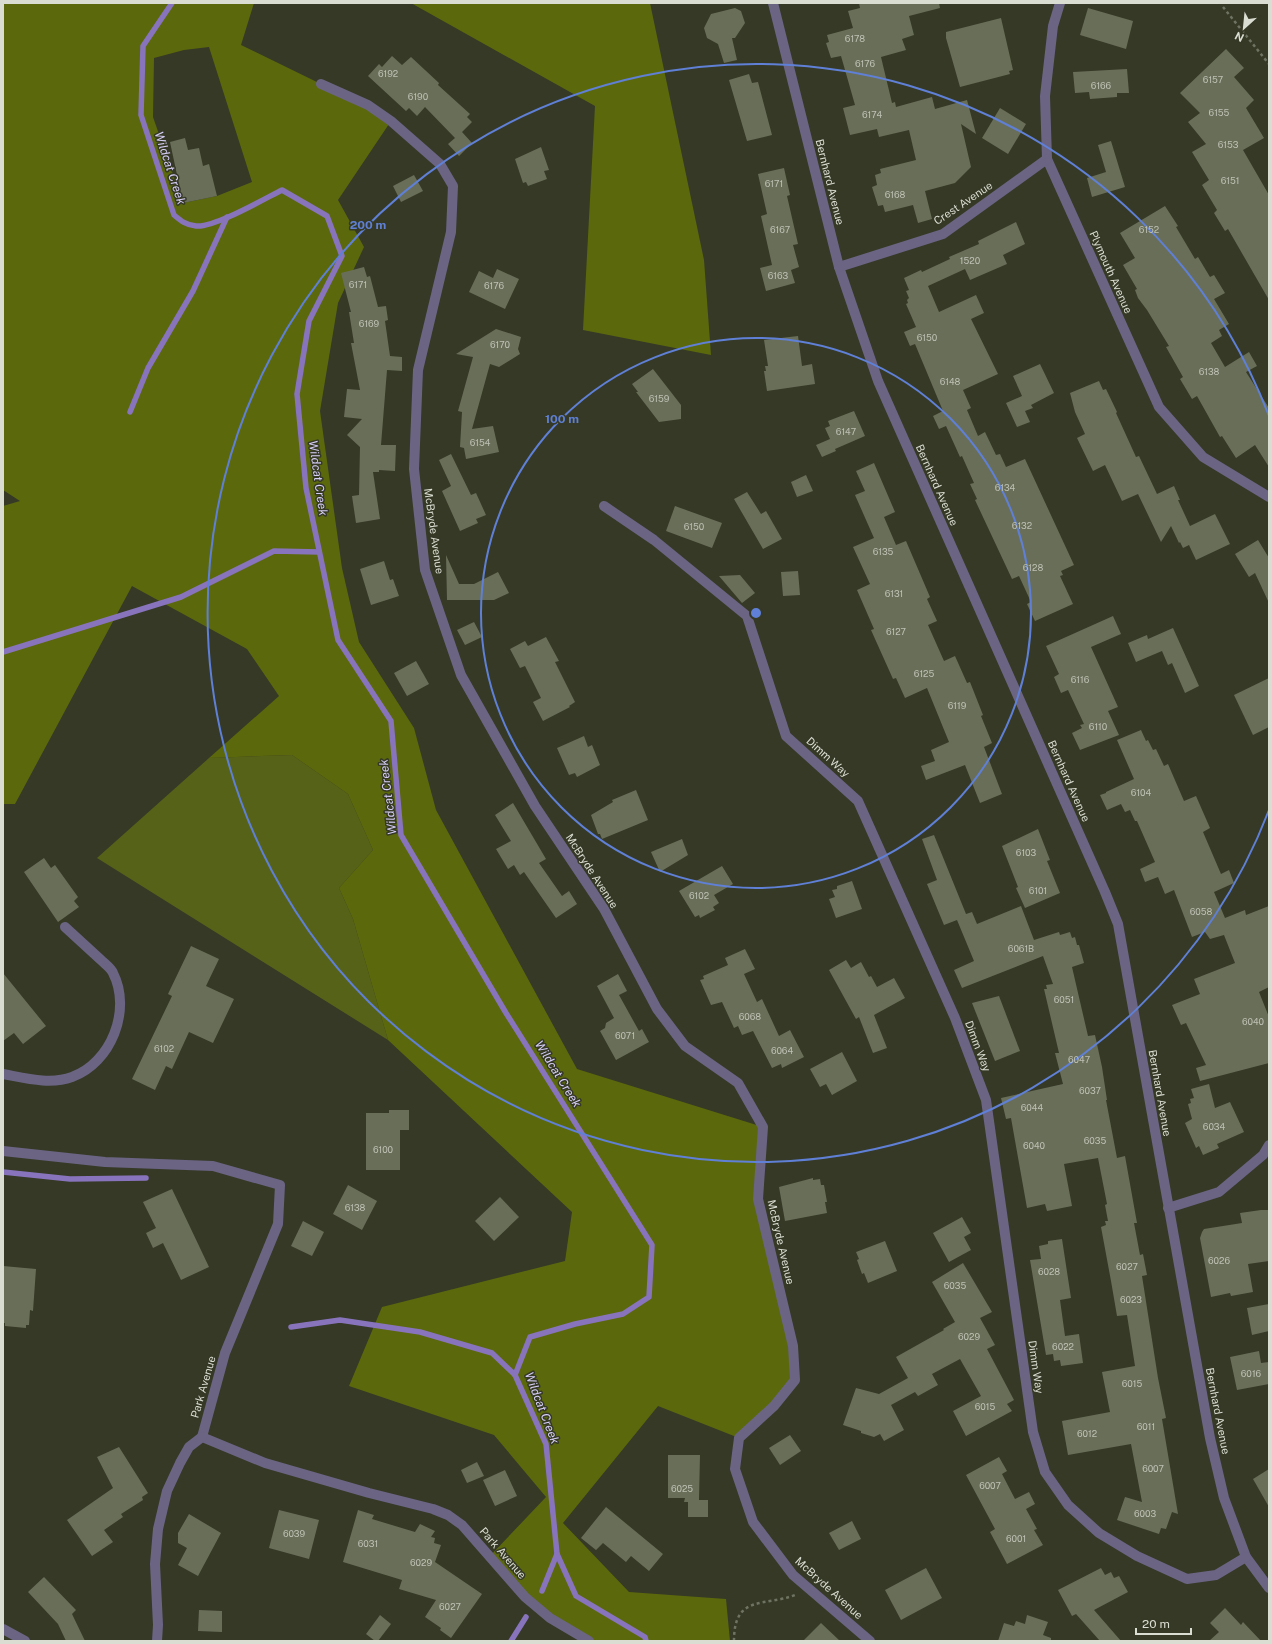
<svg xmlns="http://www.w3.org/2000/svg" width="1272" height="1644" font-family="'Public Sans',sans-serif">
<rect width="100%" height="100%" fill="#353926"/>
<path fill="#576219" d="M292,755l56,39 25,56 -34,38 14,31 35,121 -291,-182 112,-100z"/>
<g fill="#5c680c" fill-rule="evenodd">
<path d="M3,3h251l-13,42 80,39 70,37 -53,79 26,47 -26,56 -18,108 22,157 17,74 55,86 22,82 141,259 186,58 -5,72 35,147 2,34 -56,58 -81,-32 -95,117 66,69 97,7 4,42h-139l-41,-23 -60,-62 56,-59 -52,-62 -145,-49 33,-79 183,-46 7,-49 -184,-172 -35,-121 -14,-31 34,-38 -25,-56 -56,-39 -83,3 70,-62 -32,-47 -115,-63 -117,218h-12v-298l17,-5 -17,-11zM209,47l43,135 -35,14 -34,7 -30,-86 1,-59 30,-8z"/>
<path d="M411,3h239l54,257 7,95 -128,-25 12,-224z"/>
</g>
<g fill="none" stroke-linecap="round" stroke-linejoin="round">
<g stroke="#8874bc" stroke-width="5.5">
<path d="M172,3l-29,43 -2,69 33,100c7,6 12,10 22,11 18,2 68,-27 86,-36l45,26 15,40 -33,65 -12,73 9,94 32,152 53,81 10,114 105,178 146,232 -3,52 -26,17 -48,10 -45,13 -15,38 31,69 11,110 19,42 69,41 1,4"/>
<path d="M130,412l18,-44 45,-77 34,-74"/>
<path d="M3,652l178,-55 93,-46 45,1"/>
<path d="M3,1172l67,7 76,-1"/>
<path d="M291,1327l49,-7 80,12 72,21 23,22"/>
<path d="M542,1591l15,-37"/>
<path d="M511,1641l15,-24"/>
</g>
</g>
<g fill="#696e59">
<path d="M859,3h80l1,5 -31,8 5,19 -12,4 4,11 -25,7 11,46 3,-1 1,5 36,-10 3,12 32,-9 9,34 -15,-10 10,43 -16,16 -30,8 7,28 -14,4 -5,-18 -28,7 -2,-7 -5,1 -6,-19 5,-2 -2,-10 6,-2 -1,-4 36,-9 -7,-30 -30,7 -2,-8 -27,6 -7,-27 12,-3 -14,-49 -10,2 -5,-15 3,-1 -2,-7 26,-7 -5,-17 12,-3z"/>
<path d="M735,8l6,3 4,12 -10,15h-3l5,22 -13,3 -6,-19 -11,-6 -3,-10 7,-14z"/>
<path d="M1088,8l45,13 -7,28 -46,-14z"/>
<path d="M1001,18l12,52 -4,1 1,3 -50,13 -14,-49v-6z"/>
<path d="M1226,49l18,19 -10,9 20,23 -8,8 18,30 -21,12 26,45v105l-41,-71 -3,2 -11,-18 3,-3 -15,-25 7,-5 -17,-28 14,-8 -18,-22 12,-9 -20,-20z"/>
<path d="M392,56l10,9 9,-8 28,26 -1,2 32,29 -3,3 5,5 -10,10 10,11 -13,13 -11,-12 7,-6 -30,-31 -8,9 -8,-8 -3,3 -38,-35 11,-12 3,3z"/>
<path d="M1127,69l2,24h-12v4l-27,2 -1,-7 -14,1 -2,-21z"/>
<path d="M749,74l3,9 6,-1 14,53 -25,6 -18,-61z"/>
<path d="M1000,108l26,16 -18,30 -26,-16z"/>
<path d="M185,138l3,12 11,-2 4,18 6,-2 8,32 -34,7 -13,-61z"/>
<path d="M1111,141l14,46 -33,10 -5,-19 19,-6 -8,-27z"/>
<path d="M541,147l8,23 -5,1 3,8 -19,7 -2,-4 -3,1 -8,-24z"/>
<path d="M784,168l6,27 -3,1 11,48 -5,1 6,22 -8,3 4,13 -29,8 -6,-23 12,-3 -11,-49 6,-2 -9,-40z"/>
<path d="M414,175l9,16 -22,11 -8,-16z"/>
<path d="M1165,206l13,20 -2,1 19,32 3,-2 12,20 4,-2 11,18 -11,6 15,25 -10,6 3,6 -11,7 14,24 24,-15 8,14 -11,6 23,36v59l-14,-22 -19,13 -14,-22 -2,1 -23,-41 -5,3 -12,-20 3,-2 -17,-30 3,-1 -22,-36 -9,-12 -3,-8 2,-1 -14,-24 12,-7 -15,-25z"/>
<path d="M1016,222l9,22 -22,11 4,9 -37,16 -5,-11 -37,17 11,26 37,-17 8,18 -13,6 27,55 -35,16 8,18 -4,2 11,26 7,-4 11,23 4,-1 6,13 19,-8 49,106 -13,6 2,4 -3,1 13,28 -38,17 -8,-17 4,-2 -12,-26 -7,3 -37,-79 2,-1 -7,-15 4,-1 -12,-27 -2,1 -14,-31 -7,3 -6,-13 10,-5 -28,-67 -5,2 -6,-14 12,-5 -10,-23 2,-1 -1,-3 2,-2 -3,-7 3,-1 -5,-12 17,-8 1,2 28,-13 -1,-2 30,-13 -1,-3z"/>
<path d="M364,267l3,10 3,-1 8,31 8,-1 2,14 -3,1 5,35 12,1v14l-15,-1 -6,75h15l-1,26 -16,-1v2h-6l7,47 -24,4 -4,-27 7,-1 1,-48 -13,-12 15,-16 -18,-2 3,-28 13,1 -9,-47h3l-5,-31h2l-10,-39z"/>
<path d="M497,269l22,10 -14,30 -36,-17 10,-21 14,7z"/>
<path d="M496,329l25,8 -3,12 2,5 -21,13 -9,-3 -18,65 21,-3 6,26 -33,7 -2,-11 -4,-1 2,-35 -4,-1 15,-54 -17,-3z"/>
<path d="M798,336l4,30 10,-2 3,20 -48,7 -3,-20h2l-1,-5h3l-4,-26z"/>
<path d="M1040,364l14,29 -23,12 2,3 -8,3 5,11 -13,5 -11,-24 16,-7 -9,-20z"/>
<path d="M653,369l28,36v14l-22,3 -23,-30h2l-6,-8z"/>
<path d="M1099,381l4,9 3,-1 11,23 -1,1 20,44 3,-1 18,38 17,-8 6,14h-2l12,26 25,-12 15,30 -34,16 -7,-15 -6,3 -3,-6 -1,1 -8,-17 -10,16 -23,-48 -16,7 -17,-36 -12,6 -16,-33 8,-4 -10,-22 -5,-19z"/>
<path d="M854,411l11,25 -30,13 1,2 -14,6 -6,-12 14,-6 -5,-11 5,-2 -2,-5z"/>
<path d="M451,454l20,41 5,-2 10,22 -10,4 2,4 -18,8 -18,-40 9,-5 -12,-26z"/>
<path d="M874,463l21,49 -11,5 12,28 10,-4 24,56 -3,2 10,22 -9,4 16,36 11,-5 12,27 3,-1 13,33 -2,1 11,27 -8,4 18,47 -22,9 -15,-38 -39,15 -5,-14 14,-5 -4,-11 18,-8 -22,-54 -22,10 -9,-20 -3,1 -22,-49 3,-1 -17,-39 13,-6 -17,-37 21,-9 -19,-43 10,-4 -9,-20z"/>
<path d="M806,475l7,16 -16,6 -6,-15z"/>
<path d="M747,492l14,22 5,-3 16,28 -19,10 -29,-50z"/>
<path d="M675,506l47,17 -10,25 -46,-17z"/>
<path d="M1258,540l11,18v45l-14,-30 -6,4 -14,-23z"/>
<path d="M446,555l13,29h15l24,-12 11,21 -15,7h-47z"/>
<path d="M384,561l6,19 3,-1 6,17 -28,9 -11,-36z"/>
<path d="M798,571l2,24 -17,1 -2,-24z"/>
<path d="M740,575l15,18 -13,10 -23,-27z"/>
<path d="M1113,616l8,18 -30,13 27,60 -10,4 11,24 -39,15 -8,-17 10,-5 -2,-3 4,-1 -16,-34 -7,3 -7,-16 5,-3 -13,-28z"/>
<path d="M474,622l8,15 -17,8 -8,-15z"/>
<path d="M1173,628l26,58 -14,7 -13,-30 -4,2 -6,-14 -26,11 -8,-19 19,-8 1,4z"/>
<path d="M546,637l13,24 -4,1 20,40 -6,4 1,1 -27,14 -10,-19 8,-4 -16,-32 -5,2 -10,-19 15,-8 3,5z"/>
<path d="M416,661l13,23 -22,12 -13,-23z"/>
<path d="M1269,678v49l-16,8 -19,-40z"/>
<path d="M1141,730l5,11 2,-1 5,10 3,-1 8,17 4,-2 16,37 12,-5 14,32 -7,4 18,42 8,-4 5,13 -20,9 11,26 20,-8 1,5 23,-9v81l-10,5 10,25v46l-69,18 -4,-13 10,-3 -20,-42 -5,2 -9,-20 28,-11 -6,-15 41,-16 -11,-28 -14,4 -5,-7 -13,5 -18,-47 -9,4 -7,-17 -13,5 -5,-13 15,-7 -18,-41h-2l-5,-11 -5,2 -4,-8 -14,6 -7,-15 6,-2v-1l28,-13 -17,-39z"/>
<path d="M584,736l4,11 4,-2 8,20 -23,12 -2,-4 -6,2 -12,-27z"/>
<path d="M636,790l12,30 -46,19 -2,-5h-2l-7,-19 22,-13 -1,-2z"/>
<path d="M513,803l33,56 -7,4 23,33 7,-5 8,13 -21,14 -32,-46 -4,3 -6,-10 -6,4 -12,-20 15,-8 -16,-26z"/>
<path d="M1038,829l12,31 -3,1 13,32 -35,15 -9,-20 2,-1 -16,-41z"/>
<path d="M934,835l32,79 6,-2 5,12 44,-18 13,34 25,-8 1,3 10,-3 2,6 3,-1 2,8h2l5,18 -12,4 16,69 7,-1 7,32 5,33h-1l11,58 8,-2 12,67h-3l6,32 3,-1 4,21 -5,1 16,102 8,40 -4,1 16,95 -6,-2 -6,17 -5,-1 -2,6 -42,-14 8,-23 17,5 -11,-58 -63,11 -6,-34 48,-9 -8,-40 33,-6 -8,-51 -10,1 -6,-35 -10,-54 5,-2 -1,-4h3l-3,-16 2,-1 -9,-46 -34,6 8,42 -25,5 -2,-7 -18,4 -16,-90 -5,1 -5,-21 62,-14 -8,-31h4l-15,-64h3l-1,-4 7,-1 -10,-28 -81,32 -8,-18 20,-9 -17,-41 -13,5 -17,-41 10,-4 -15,-41z"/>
<path d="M682,839l6,16 -28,17 -9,-20z"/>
<path d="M44,858l7,10 4,-3 23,32 -4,4 5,6 -21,15 -34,-50z"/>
<path d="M722,866l11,18 -19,11 5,8 -6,4 2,3 -15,8 -1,-3 -4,2 -16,-26z"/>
<path d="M852,881l10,28 -26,9 -7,-19 6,-2 -3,-7 5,-1v-3z"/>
<path d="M191,946l28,13 -13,27 28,13 -21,44 -24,-11 -17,37 -6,-3 -11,24 -23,-11 40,-83 -4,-2z"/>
<path d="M745,949l10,20 -11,5 13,28 5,-3 17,37 11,-6 14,27 -22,11 -1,-4 -9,4 -19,-37 -11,4 -4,-9 -4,2 -12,-26 -11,3 -11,-25 4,-1 -1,-3 25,-11 -3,-7z"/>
<path d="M846,960l5,8 10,-6 8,15 2,-1 6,11 17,-9 11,20 -31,17 13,33 -14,5 -14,-36 -3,2 -27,-49z"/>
<path d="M3,973l43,53 -23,18 -9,-11 -11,8z"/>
<path d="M618,974l9,17 -8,4 20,36 3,-2 7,13 -33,18 -16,-29 5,-3 1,-5 8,-5 -17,-32z"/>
<path d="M999,996l21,55 -25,10 -23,-58z"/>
<path d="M842,1052l15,29 -25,14 -6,-11 -6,3 -10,-18z"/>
<path d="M1209,1084l6,24 15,-6 14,30 -27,12 2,4 -16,7 -4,-9 -3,2 -11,-25 7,-4 -4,-15 3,-1 -1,-4 4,-1 -3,-9z"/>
<path d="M389,1110h20v20h-9v40h-34v-57h23z"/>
<path d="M813,1178v2l7,-1 1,6h3l3,17h-2l2,11 -42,8 -6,-34z"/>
<path d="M348,1185l29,16 -15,29 -29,-16z"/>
<path d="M172,1189l37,78 -28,13 -18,-37 -10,5 -7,-15 10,-5 -13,-26z"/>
<path d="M500,1197l19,20 -25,24 -19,-20z"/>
<path d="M1261,1210h8v51l-21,3 5,28 -22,4 -1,-3 -19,4 -11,-59 2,-6 2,-3 38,-6 -2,-10z"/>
<path d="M962,1217l9,16 -7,4 7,13 -22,12 -16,-29z"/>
<path d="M303,1221l21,11 -12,24 -21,-10z"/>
<path d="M1062,1239l9,59 -11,2 5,36 14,-2 4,29 -22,3 -1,-6 -6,1 -1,-7 -7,1 -16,-95 11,-1 -2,-13 9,-2v-3z"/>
<path d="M885,1241l12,30 -29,12 -4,-10 -2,1 -5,-14 2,-1 -3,-7z"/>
<path d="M963,1263l29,49 -12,6 15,27 -8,4 27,51 -7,4 5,7 -46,25 -13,-25 28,-15 -21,-37 -28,15 6,11 -20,11 -3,-4 -24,13 13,25 -20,11 -4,-7 -6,3 -13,-4v-2l-18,-6 13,-37 23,6 29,-16 -12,-21 48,-27 -1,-1 12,-7 -23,-40z"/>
<path d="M3,1266l33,3 -3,42 -3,-1 -1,15h-3v3l-21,-2v-3h-2z"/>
<path d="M1269,1304v27l-17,4 -5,-27z"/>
<path d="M1259,1351l2,12 8,-1v22l-32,6 -7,-33z"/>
<path d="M790,1435l11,16 -21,14 -11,-17z"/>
<path d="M119,1447l29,46 -6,4 1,3 -22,14 2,3 -19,13 9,12 -21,14 -25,-36 46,-32 -16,-31z"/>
<path d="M668,1455h32l-1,45h9v17h-20v-15h-4l1,-4h-17z"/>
<path d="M999,1457l8,14 -5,3 13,25 14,-7 6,12 -9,5 11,20 -3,1 9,15 -36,19 -17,-32 5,-3 -29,-54z"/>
<path d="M477,1462l7,14 -17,7 -6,-13z"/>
<path d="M1269,1469v38l-16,-28z"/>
<path d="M505,1470l12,26 -22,10 -12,-26z"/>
<path d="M606,1507l57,47 -14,17 -18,-15 -5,6 -23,-19 -7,7 -15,-12z"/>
<path d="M279,1510l40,10 -10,39 -40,-11z"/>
<path d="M358,1510l16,5 -2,4 43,13 5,-8 15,7 -4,6 4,1 -1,5 7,2 -6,17 47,32 -31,44 -11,-8 1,-2 -16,-11 11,-17 -37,-11 3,-9 -59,-18z"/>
<path d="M189,1514l32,19 -23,43 -20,-11 9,-17 -9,-5v-10z"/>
<path d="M852,1521l9,18 -22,11 -10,-17z"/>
<path d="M926,1568l16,30 -41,22 -16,-30z"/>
<path d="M1101,1568l4,7 6,-3 3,6 5,-2 9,16 -34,18 27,31h-21l-24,-27 -4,2 -14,-26z"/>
<path d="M44,1577l32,33 -4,4 13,27h-19l-8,-17 -30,-32z"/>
<path d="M1225,1608l16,17 2,-3 18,19h-52l10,-9 -9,-9z"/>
<path d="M199,1610l23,1v21l-24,-1z"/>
<path d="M380,1615l11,9 -13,17h-3l-9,-7z"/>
<path d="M1027,1615l21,7 -5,13 8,3v3h-53l6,-18 10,3 2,-5 9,3z"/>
<path d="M821,1623l19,18h-37z"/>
</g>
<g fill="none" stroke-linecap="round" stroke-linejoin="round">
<g stroke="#6f7362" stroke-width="2.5" stroke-dasharray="3 3" stroke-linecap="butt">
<path d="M1223,7l46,57"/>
<path d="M734,1641c0,-47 30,-34 61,-46"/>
</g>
<g stroke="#6b6483" stroke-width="10">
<path d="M773,3l66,264 39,114 227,511 13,32 92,514 14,60 22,59 23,31"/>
<path d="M1060,3l-7,23 -8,70 2,63 112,248 44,50 66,40"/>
<path d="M321,84l47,21 23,16 49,43 13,22 -2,46 -33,138 -4,99 11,101 36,105 74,131 69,103 53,100 28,37 53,37 25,44 -5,72 35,147 2,34 -21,26 -35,32 -4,31 18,53 40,53 77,66"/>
<path d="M839,267l104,-33 104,-75"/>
<path d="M604,506l50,34 93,76 39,120 72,65 97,217 31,82 47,332 12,40 23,33 31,28 38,23 50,23 29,-4 30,-18"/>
<path d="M3,1074c22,4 47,11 69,3 39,-14 60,-67 41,-104 -2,-5 -8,-9 -12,-13 -12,-11 -24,-22 -36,-33"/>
<path d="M3,1151l102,11 108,4 67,19 -2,39 -53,129 -23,84 63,26 104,30 64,16 15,6 14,10 63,72 25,21 39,23"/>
<path d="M1168,1208l51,-16 44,-37 6,-10"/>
<path d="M3,1629l22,12"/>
<path d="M157,1641l1,-16 -3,-61 3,-35 9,-38 13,-28 9,-16 13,-10"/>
</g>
</g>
<g fill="none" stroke="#5f80d6" stroke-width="2">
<circle cx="756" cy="613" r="275"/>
<path d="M1269 810A549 549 0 1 1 1269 416"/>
</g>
<g text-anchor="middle" stroke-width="3" stroke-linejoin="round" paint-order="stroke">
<g font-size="9" fill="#bec1b3">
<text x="855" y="42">6178</text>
<text x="865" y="67">6176</text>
<text x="388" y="77">6192</text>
<text x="1213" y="83">6157</text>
<text x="1101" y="89">6166</text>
<text x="418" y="100">6190</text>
<text x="1219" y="116">6155</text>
<text x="872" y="118">6174</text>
<text x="1228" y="148">6153</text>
<text x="1230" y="184">6151</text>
<text x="774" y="187">6171</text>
<text x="895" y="198">6168</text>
<text x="780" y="233">6167</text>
<text x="1149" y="233">6152</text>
<text x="970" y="264">1520</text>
<text x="778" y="279">6163</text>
<text x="358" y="288">6171</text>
<text x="494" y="289">6176</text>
<text x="369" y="327">6169</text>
<text x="927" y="341">6150</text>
<text x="500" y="348">6170</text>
<text x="1209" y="375">6138</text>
<text x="950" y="385">6148</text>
<text x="659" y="402">6159</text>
<text x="846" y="435">6147</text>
<text x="480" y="446">6154</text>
<text x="1005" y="491">6134</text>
<text x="1022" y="529">6132</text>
<text x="694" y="530">6150</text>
<text x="883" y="555">6135</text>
<text x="1033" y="571">6128</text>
<text x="894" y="597">6131</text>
<text x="896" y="635">6127</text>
<text x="924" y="677">6125</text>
<text x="1080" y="683">6116</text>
<text x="957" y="709">6119</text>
<text x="1098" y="730">6110</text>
<text x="1141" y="796">6104</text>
<text x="1026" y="856">6103</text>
<text x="1038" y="894">6101</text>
<text x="699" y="899">6102</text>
<text x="1201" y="915">6058</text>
<text x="1021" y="952">6061B</text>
<text x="1064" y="1003">6051</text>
<text x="750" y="1020">6068</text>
<text x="1253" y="1025">6040</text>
<text x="625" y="1039">6071</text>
<text x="164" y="1052">6102</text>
<text x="782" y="1054">6064</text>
<text x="1079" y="1063">6047</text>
<text x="1090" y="1094">6037</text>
<text x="1032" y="1111">6044</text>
<text x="1214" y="1130">6034</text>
<text x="1095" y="1144">6035</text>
<text x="1034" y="1149">6040</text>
<text x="383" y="1153">6100</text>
<text x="355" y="1211">6138</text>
<text x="1219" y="1264">6026</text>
<text x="1127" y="1270">6027</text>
<text x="1049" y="1275">6028</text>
<text x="955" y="1289">6035</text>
<text x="1131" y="1303">6023</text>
<text x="969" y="1340">6029</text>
<text x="1063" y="1350">6022</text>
<text x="1251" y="1377">6016</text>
<text x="1132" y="1387">6015</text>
<text x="985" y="1410">6015</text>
<text x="1146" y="1430">6011</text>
<text x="1087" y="1437">6012</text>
<text x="1153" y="1472">6007</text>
<text x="990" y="1489">6007</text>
<text x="682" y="1492">6025</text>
<text x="1145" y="1517">6003</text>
<text x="294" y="1537">6039</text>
<text x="1016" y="1542">6001</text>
<text x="368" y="1547">6031</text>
<text x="421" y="1566">6029</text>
<text x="450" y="1610">6027</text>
</g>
<g font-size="11" fill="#daddd1" stroke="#353926">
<text transform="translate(830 182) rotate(76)" y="4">Bernhard Avenue</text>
<text transform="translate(963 203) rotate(-34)" y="4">Crest Avenue</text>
<text transform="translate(1111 272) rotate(66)" y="4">Plymouth Avenue</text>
<text transform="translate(937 485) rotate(66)" y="4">Bernhard Avenue</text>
<text transform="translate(434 531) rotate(82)" y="4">McBryde Avenue</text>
<text transform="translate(828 757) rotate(42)" y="4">Dimm Way</text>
<text transform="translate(1069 781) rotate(66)" y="4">Bernhard Avenue</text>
<text transform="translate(592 871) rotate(57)" y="4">McBryde Avenue</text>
<text transform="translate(978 1046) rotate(69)" y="4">Dimm Way</text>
<text transform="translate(1160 1093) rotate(80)" y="4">Bernhard Avenue</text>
<text transform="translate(781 1242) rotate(77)" y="4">McBryde Avenue</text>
<text transform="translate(1036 1367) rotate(82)" y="4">Dimm Way</text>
<text transform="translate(203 1387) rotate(-74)" y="4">Park Avenue</text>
<text transform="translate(1218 1411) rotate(79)" y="4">Bernhard Avenue</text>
<text transform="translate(503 1553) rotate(49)" y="4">Park Avenue</text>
<text transform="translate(829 1588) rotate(42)" y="4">McBryde Avenue</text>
</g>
<g font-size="12" font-style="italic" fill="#d8cff7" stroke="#353926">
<text transform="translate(170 168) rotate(72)" y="4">Wildcat Creek</text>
<text transform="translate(318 478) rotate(82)" y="4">Wildcat Creek</text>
<text transform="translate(388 797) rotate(-97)" y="4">Wildcat Creek</text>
<text transform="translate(558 1074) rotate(58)" y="4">Wildcat Creek</text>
<text transform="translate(542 1408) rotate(69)" y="4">Wildcat Creek</text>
</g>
</g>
<circle cx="756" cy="613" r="6" fill="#5f80d6" stroke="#353926" stroke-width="2"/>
<g font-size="12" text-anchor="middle" font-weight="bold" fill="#5f80d6" stroke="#353926" stroke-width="3" stroke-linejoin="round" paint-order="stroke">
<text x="368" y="229">200 m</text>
<text x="562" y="423">100 m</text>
</g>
<rect width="1272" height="1644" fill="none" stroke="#daddd1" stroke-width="8"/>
<g transform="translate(1244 28) rotate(207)" stroke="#353926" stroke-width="3" paint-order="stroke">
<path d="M0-3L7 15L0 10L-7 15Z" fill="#daddd1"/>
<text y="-6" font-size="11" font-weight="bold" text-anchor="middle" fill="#daddd1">N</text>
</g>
<path d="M1136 1628v6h55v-6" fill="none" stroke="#daddd1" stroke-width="2"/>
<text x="1142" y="1628" font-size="12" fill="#daddd1" stroke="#353926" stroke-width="3" paint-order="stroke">20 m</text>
</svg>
